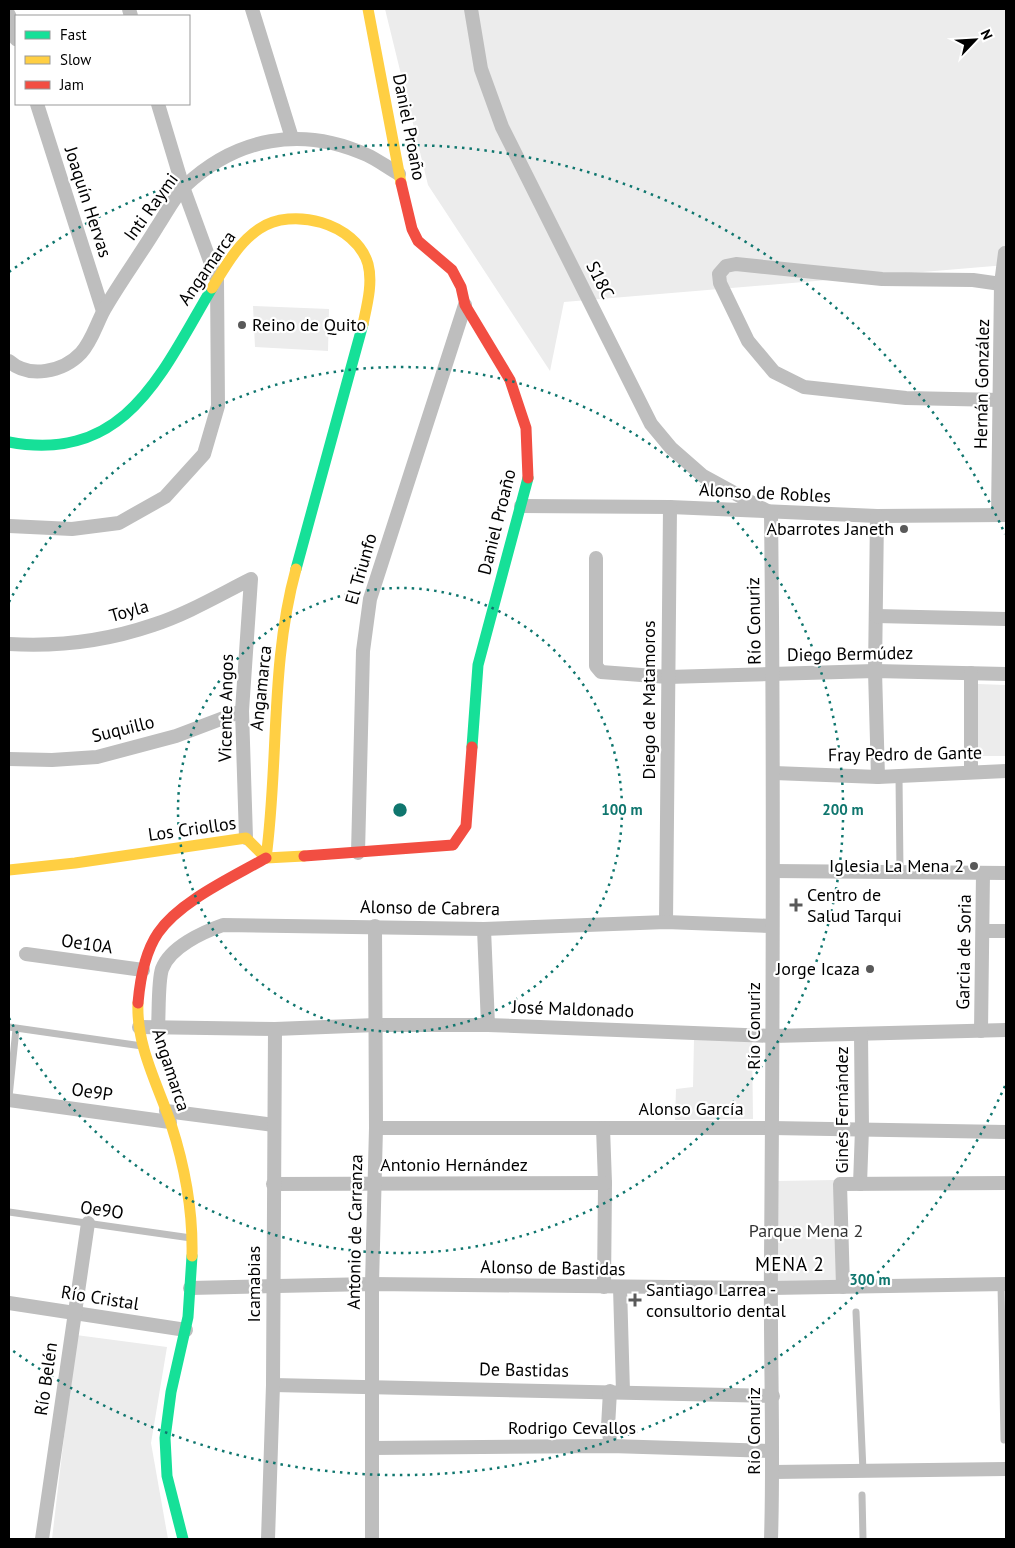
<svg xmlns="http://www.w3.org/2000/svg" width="1015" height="1548" font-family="'PT Sans',sans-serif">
<rect width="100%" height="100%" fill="#fff"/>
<g fill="#ececec">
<path d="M385,9h621v256l-442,37 -14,69 -122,-186z"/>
<path d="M253,306l76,3 -1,42 -73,-4z"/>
<path d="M978,684l28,1v71h-29z"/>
<path d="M694,1039l58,2 1,78 -78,1 1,-31 17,-2z"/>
<path d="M835,1180l1,102h-59l-2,-101z"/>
<path d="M76,1335l91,12 -16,96 17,96h-116z"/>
</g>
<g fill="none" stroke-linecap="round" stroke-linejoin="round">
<g stroke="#bebebe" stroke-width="7">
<path d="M899,776l1,96"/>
<path d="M9,1027l133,19"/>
<path d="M9,1097l7,-68"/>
<path d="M9,1212l182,26"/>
<path d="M1001,1284l3,156"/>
<path d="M856,1312l7,159"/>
<path d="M862,1495l1,44"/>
</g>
<g stroke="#bebebe" stroke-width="14">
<path d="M129,9l2,7"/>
<path d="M252,9l40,129"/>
<path d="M471,9l10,60 21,58 149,297 20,24 32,28 68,37"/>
<path d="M9,15l7,24"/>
<path d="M37,104l66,207"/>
<path d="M9,361c20,18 54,11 72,-8 11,-12 15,-28 23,-43 16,-28 36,-55 53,-83 9,-13 17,-30 28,-41 51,-48 116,-61 182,-31 11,5 21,13 32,19"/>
<path d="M1001,400l-95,-2 -102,-11 -30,-15 -26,-31 -28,-58 -1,-9 7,-8 10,-2 146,15 91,1 28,4"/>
<path d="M521,506l149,1 207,9 129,-1"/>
<path d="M998,515l3,-231 4,-31"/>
<path d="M877,516l-2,155 3,106"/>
<path d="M9,526l63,3 47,-6 46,-26 39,-43 14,-48 -1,-126 -34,-93 -25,-83"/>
<path d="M596,558v108l5,6 67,5 207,-6 131,3"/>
<path d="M876,616l130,3"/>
<path d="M9,644c49,3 97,-3 144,-19 34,-11 66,-30 98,-46l-9,132 4,127"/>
<path d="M9,759l43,1 45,-3 79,-21 66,-25"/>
<path d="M971,772v-99"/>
<path d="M774,773l104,4 128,-6"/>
<path d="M358,853l5,-202 7,-52 95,-294"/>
<path d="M773,871l233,2"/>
<path d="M666,922l4,-415"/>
<path d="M484,929l4,96"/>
<path d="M984,931h22"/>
<path d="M26,954l117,16"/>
<path d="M139,1027l136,2 101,-4h112l285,11 233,-6"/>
<path d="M158,1027c1,-14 0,-46 4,-58 8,-22 41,-37 61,-44l261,4 182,-7 106,4"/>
<path d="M981,1031l2,-158"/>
<path d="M9,1100l161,22"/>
<path d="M166,1111l108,14"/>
<path d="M376,1128h396l234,4"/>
<path d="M603,1128l2,55 -1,104"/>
<path d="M273,1184l332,-1"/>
<path d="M860,1184l2,-55 -1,-95"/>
<path d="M620,1287l3,105"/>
<path d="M843,1287l-3,-103 166,-1"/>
<path d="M190,1288l182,-4 399,4 235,-4"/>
<path d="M9,1303l177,27"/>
<path d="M273,1385l500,11"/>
<path d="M610,1391l-2,36 3,19"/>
<path d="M372,1448l239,-2 161,5"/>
<path d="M773,1472l233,-3"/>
<path d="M42,1539l46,-316"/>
<path d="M268,1539l5,-154 2,-356"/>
<path d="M372,1539v-255l4,-156 -1,-202"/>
<path d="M771,1539c3,-93 -1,-185 0,-278 2,-250 3,-499 0,-748"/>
</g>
<g stroke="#16e098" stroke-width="11">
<path d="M9,442c117,22 153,-70 203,-154"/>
<path d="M296,569l67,-245"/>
<path d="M472,747l6,-82 50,-187"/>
<path d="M183,1539l-16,-63 -2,-38 6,-46 17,-75 4,-61"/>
</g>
<g stroke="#ffcf43" stroke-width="11">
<path d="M368,9l33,174"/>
<path d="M212,288c13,-21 26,-45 47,-59 33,-23 97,-6 109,35 5,19 -1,41 -5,60"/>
<path d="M266,858c13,-96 4,-195 30,-289"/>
<path d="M9,870l66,-7 171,-25 20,20 38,-2"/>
<path d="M138,1003c-2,43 20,82 33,121 14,43 22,87 21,132"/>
</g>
<g stroke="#f24e42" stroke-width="11">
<path d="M401,183l11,46 6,12 34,29 9,17 4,18 45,75 16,48 2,50"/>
<path d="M304,856l149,-11 13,-19 6,-79"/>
<path d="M138,1003c2,-23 7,-51 20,-70 22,-32 75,-56 108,-75"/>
</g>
</g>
<g fill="none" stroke="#0f766e" stroke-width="2.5" stroke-dasharray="2.5 5">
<circle cx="400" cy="810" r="222"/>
<path d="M9 602A443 443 0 1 1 9 1018"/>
<path d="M1005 1086A665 665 0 0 1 9 1348M9 272A665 665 0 0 1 1005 534"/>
</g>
<g fill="#595959" stroke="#fff" stroke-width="2">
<circle cx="242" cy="325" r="5"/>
<circle cx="904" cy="529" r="5"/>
<circle cx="974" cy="866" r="5"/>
<path d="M793.5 897.5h5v5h5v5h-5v5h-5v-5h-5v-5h5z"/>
<circle cx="870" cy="969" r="5"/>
<path d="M632.5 1292.5h5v5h5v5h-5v5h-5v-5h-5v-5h5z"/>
</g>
<g text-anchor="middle" stroke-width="4.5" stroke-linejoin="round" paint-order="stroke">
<g font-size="18" fill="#000" stroke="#fff">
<text transform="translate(409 127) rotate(79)" y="6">Daniel Proaño</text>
<text transform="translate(88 202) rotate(72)" y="6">Joaquín Hervas</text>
<text transform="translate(151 207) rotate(-54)" y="6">Inti Raymi</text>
<text transform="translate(207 268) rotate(-55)" y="6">Angamarca</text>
<text transform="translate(600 280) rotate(63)" y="6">S18C</text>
<text transform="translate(982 384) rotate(-89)" y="6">Hernán González</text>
<text transform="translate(765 493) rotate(3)" y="6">Alonso de Robles</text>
<text transform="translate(497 522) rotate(-76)" y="6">Daniel Proaño</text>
<text transform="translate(361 569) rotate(-74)" y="6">El Triunfo</text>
<text transform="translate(129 611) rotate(-16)" y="6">Toyla</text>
<text transform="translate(754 621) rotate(-91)" y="6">Río Conuriz</text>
<text transform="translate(850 654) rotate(-1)" y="6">Diego Bermúdez</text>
<text transform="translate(261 688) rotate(-84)" y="6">Angamarca</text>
<text transform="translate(649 700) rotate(-90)" y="6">Diego de Matamoros</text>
<text transform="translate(226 708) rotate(-89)" y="6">Vicente Angos</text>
<text transform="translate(123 729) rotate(-14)" y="6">Suquillo</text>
<text transform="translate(905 754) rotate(-1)" y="6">Fray Pedro de Gante</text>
<text transform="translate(192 829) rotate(-8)" y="6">Los Criollos</text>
<text transform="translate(430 908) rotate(1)" y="6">Alonso de Cabrera</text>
<text transform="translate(87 944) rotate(8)" y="6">Oe10A</text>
<text transform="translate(964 952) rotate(-89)" y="6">Garcia de Soria</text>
<text transform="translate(573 1009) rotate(2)" y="6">José Maldonado</text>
<text transform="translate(754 1026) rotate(-90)" y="6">Río Conuriz</text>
<text transform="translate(171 1070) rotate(72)" y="6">Angamarca</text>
<text transform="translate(92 1092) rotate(8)" y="6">Oe9P</text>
<text x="691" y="1115">Alonso García</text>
<text transform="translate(842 1110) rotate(-90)" y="6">Ginés Fernández</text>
<text x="454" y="1171">Antonio Hernández</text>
<text transform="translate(102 1210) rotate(8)" y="6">Oe9O</text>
<text transform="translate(355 1232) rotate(-89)" y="6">Antonio de Carranza</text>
<text transform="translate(553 1268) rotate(1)" y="6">Alonso de Bastidas</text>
<text transform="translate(254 1284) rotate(-90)" y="6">Icamabias</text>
<text transform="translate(100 1298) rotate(9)" y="6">Río Cristal</text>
<text transform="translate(524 1370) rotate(1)" y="6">De Bastidas</text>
<text transform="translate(46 1379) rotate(-82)" y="6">Río Belén</text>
<text x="572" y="1434">Rodrigo Cevallos</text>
<text transform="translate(754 1431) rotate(-90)" y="6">Río Conuriz</text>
</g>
<g font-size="18" fill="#000" stroke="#fff" text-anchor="start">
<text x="252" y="331">Reino de Quito</text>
<text x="894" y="535" text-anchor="end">Abarrotes Janeth</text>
<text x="964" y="872" text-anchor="end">Iglesia La Mena 2</text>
<text x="807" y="901">Centro de<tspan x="807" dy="21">Salud Tarqui</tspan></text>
<text x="860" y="975" text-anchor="end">Jorge Icaza</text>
<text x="646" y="1296">Santiago Larrea -<tspan x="646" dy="21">consultorio dental</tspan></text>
</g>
<g font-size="18" fill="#333" stroke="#fff">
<text x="806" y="1237">Parque Mena 2</text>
</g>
<g font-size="19" letter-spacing="1" fill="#000" stroke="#fff">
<text x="790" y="1271">MENA 2</text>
</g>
</g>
<circle cx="400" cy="810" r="8" fill="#0f766e" stroke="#fff" stroke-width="2.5"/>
<g font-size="15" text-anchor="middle" font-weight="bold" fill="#0f766e" stroke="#fff" stroke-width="4.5" stroke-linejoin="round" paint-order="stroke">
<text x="622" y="815">100 m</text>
<text x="843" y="815">200 m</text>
<text x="870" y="1285">300 m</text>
</g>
<rect width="1015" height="1548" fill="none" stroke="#000000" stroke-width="20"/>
<rect x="15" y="15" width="175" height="90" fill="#ffffff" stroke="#999999"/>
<rect x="25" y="31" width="25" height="8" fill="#16e098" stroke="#999999"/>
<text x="60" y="40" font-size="15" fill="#000000">Fast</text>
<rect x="25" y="56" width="25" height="8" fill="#ffcf43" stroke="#999999"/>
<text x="60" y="65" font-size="15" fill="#000000">Slow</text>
<rect x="25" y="81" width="25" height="8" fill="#f24e42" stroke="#999999"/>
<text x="60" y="90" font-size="15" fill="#000000">Jam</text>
<g transform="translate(975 40) rotate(65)" stroke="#ffffff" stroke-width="4" paint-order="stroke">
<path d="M0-4L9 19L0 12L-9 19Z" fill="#000000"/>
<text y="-8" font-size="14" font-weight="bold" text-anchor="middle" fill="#000000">N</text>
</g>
</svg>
